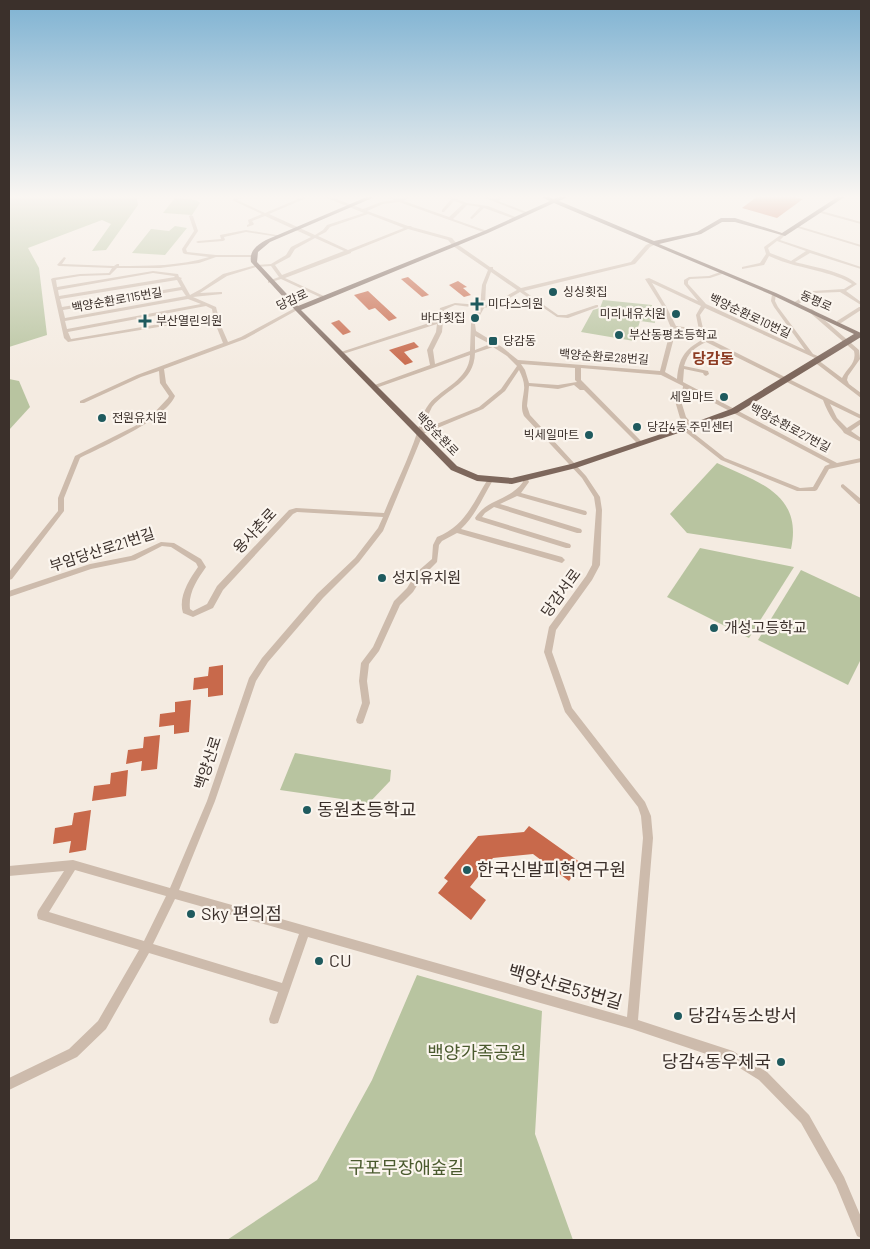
<svg xmlns="http://www.w3.org/2000/svg" width="870" height="1249" font-family="Barlow,'Noto Sans KR',sans-serif">
<rect width="100%" height="100%" fill="#f4ebe1"/>
<g fill="#b8c4a0">
<path d="M9,196h127l2,9 -32,45 -14,1 19,-27 -9,-4 -74,28 11,20 8,67 -38,12z"/>
<path d="M175,198l21,2 4,3 -8,12 -29,-2z"/>
<path d="M175,226l12,2 -22,27 -33,-2 19,-24 18,2z"/>
<path d="M603,300l49,5 3,18 -15,-2 -6,20 -53,-9 12,-22 7,-2z"/>
<path d="M9,379l10,2 11,26 -21,23z"/>
<path d="M717,463c41,19 86,31 74,86l-104,-16 -17,-19z"/>
<path d="M700,548l94,19 -45,71 -82,-41z"/>
<path d="M801,570l60,28v61l-13,26 -90,-45z"/>
<path d="M295,753l96,17 -1,11 -21,22 -89,-13z"/>
<path d="M417,975l125,36 -7,123 38,106h-346l90,-60 55,-100z"/>
</g>
<g fill="#c8694b">
<path d="M758,196h33l12,3 -26,19 -35,-10z"/>
<path d="M408,277l21,18 -7,2 -21,-18z"/>
<path d="M458,281l9,6 -4,1 8,7 -7,2 -15,-12z"/>
<path d="M368,291l29,27 -8,3 -14,-13 -6,2 -15,-15z"/>
<path d="M339,320l12,12 -8,3 -12,-12z"/>
<path d="M414,342l5,5 -15,5 9,10 -8,3 -16,-15z"/>
<path d="M223,665v30l-15,2v-9l-15,2 1,-12 14,-2 1,-9z"/>
<path d="M191,700l-2,32 -15,2v-9l-15,2 1,-13 15,-2v-10z"/>
<path d="M160,735l-3,34 -16,2 1,-10 -16,3 2,-14 15,-2 1,-11z"/>
<path d="M128,770l-2,26 -34,5 2,-15 16,-2 1,-11z"/>
<path d="M91,810l-5,40 -17,3 2,-12 -18,3 2,-16 17,-3 2,-12z"/>
<path d="M529,826l52,37 -12,18 -36,-27 -40,4 -23,29 16,13 -15,20 -33,-27 10,-12 -4,-3 34,-42 46,-4z"/>
</g>
<g fill="none" stroke-linecap="round" stroke-linejoin="round">
<g fill="#cdbbac" fill-rule="evenodd">
<path d="M240,196h6l-9,4 28,13 40,-17h6l-42,18 46,21 8,-5 4,-5 37,-12 -42,-17h6l35,13 18,-7 13,-2 -9,-4h6l9,3 6,-3h5l-7,5 45,16 14,-13 -9,-3 -10,11h-2v-2l9,-11 -8,-3h6l18,7 21,3 30,12 -3,1 -31,-11 -12,11 -2,-1 1,-1 9,-10 -13,-2 -14,14 34,12 1,1 -2,1 -87,-31 -16,2 -16,7 41,15h3l1,1 40,11 5,6 33,23h3v2l28,19 110,-26 15,-17 6,-3h4v2l-6,3 -15,17 -111,27 34,24h8l30,-10h2v2l-30,11 -11,-1 -37,-25 -22,13 -14,3 -9,16 1,7 26,16 16,13 142,11 11,-43 -9,-22 -17,-27 4,-1 49,23 -14,-17v-4l5,-3 20,-1 14,-5 2,1v1l-15,5 -20,1 -2,2v3l18,20 99,46 -31,-43 -3,-6 1,-7 4,-1 -1,8 3,6 35,47 7,3v2l-2,1 24,18c5,-10 15,-15 12,-27l-46,-40v-2h4l47,41 1,9 -12,17 -1,4 2,4 12,9v5l-48,-37 -1,-1 3,-2 -110,-50 -5,7 4,18 5,4v2l152,76v4l-2,-1 -29,-14 7,14 10,10 14,-9v5l-10,7 10,7v4l-17,-9c-2,-4 -7,-8 -11,-13 -4,-6 -7,-12 -10,-20l-117,-58c-12,6 -18,11 -22,24l24,5 1,3 -3,2 -2,-1 -1,-2 -19,-4 -1,13 154,81 24,-5v4l-32,7 -12,21 -2,1h-18l-76,-31 -38,-30v-2h4l38,30 75,30 13,-1 12,-21 5,-2 -142,-75v7l-7,5 5,16 9,10 -1,1h-4l-10,-10 -5,-17 7,-6 1,-9 -22,-11 -80,-7v12l61,62 1,1 -3,2 -2,-1 -54,-54h-4l-6,-5 -16,4 -29,-3 -2,20 3,9 56,61 14,21 2,13 -2,55 -8,15 -36,50 -4,22 20,56 73,94 6,14 2,22 -15,182 95,31 34,21 42,43 35,62 17,40v21l-4,-2 -21,-51 -35,-62 -42,-43 -29,-18 -98,-33 -324,-92 -30,86 -4,1 -4,-1 -1,-4 9,-27 -129,-39 -43,76 -29,28 -68,33v-12l60,-29 29,-28 41,-71 -101,-31 -1,-4 1,-4 26,-40 -55,5v-10l64,-6 97,28 37,-87 42,-123 13,-20 55,-64 38,-36 23,-30 5,-11 -86,-5 -4,2 -70,76 -10,18 -20,9 -10,-4c-5,-16 6,-33 15,-46l-2,-4 -25,-16 -9,-1 -27,14 -44,9 -82,28v-6l81,-27 41,-8 30,-14 13,1 27,16 5,8c-9,13 -18,26 -16,42l3,2 14,-7 10,-18 72,-76 7,-2 88,5c11,-27 24,-53 33,-80 3,-10 5,-20 12,-29 13,-16 40,-24 41,-49l-94,33h-4v-2l58,-21 -3,-15 9,-18 1,-8 -94,30 -5,-1 100,-33 2,-12 15,-5 25,2 2,-20 6,-15 -35,-24 -5,-6 -40,-11 -57,23v1l-66,25 41,19v2h-2l-43,-20 -13,4v-2l11,-4 -8,-11 -15,1 -29,9 -27,17 20,-1h2v2l-29,3 23,10 2,8 1,1 -1,3 10,23 13,-5 54,-29 4,1 -54,30 -81,30 2,14 9,13c-10,24 -72,50 -95,62l-16,40v13l-52,68 -3,1v-8l49,-61v-13l17,-42 60,-30 18,-12 15,-16 1,-2 -9,-13 -1,-12 -18,6 -57,26h-4v-2l57,-26 86,-32 -10,-25 -145,24 -4,-4 -13,-59 2,-1 27,-4 29,-1 3,-5 -53,-2 -2,-1 7,-8 2,1 -4,6 52,2 3,-2h2v2c30,0 61,0 90,-9l-24,-3 -2,-1 -1,-4 12,-18 -5,-15 2,-1 2,1 5,15 -12,18 1,3 29,3h36l2,1 -2,1h-36l-17,6 -39,5h-43l-7,7 -30,1 -24,4 1,7 96,-16 25,3 1,3 3,1 -1,1 9,16 11,-6 22,-15 33,-9 15,-1 15,-9 5,-8 20,-10 -46,-21 -13,5 2,3 -1,1 -6,2v-2l2,-1 -1,-4 14,-6 -30,-14zM368,214l36,14 -56,22 -30,-14 8,-4 4,-5zM315,238l29,13 -62,24 -7,-10 15,-8 5,-8zM491,272l26,18 -23,13 -9,2 1,-20zM153,273l21,3 1,1 -116,19 -1,-6zM177,280l4,7 -119,20 -2,-8zM652,283l49,23 -5,9 4,20 -16,-8 -8,-1 -10,-20zM182,290l4,6 -121,22 -2,-8zM188,299l13,5 -134,25 -2,-8zM455,305l24,3 -8,16 -1,27 -35,13 -2,-14 9,-18 2,-22zM206,306l6,3 1,6 -142,24 -3,-7zM676,330h5l21,10c-18,10 -23,18 -25,39l-12,-7zM475,336l15,8 -15,6zM493,347l14,9 10,10 -16,23 -22,18 -55,22c2,-7 4,-15 8,-22 15,-19 42,-24 43,-54zM521,364l54,4v12l2,2 -19,3 -29,-2 -4,-13zM519,370c3,6 6,13 5,20 -1,10 -4,17 0,26l58,62 12,19 2,13 -4,55 -6,11 -37,51 -5,25 21,60 73,95 3,9 2,22 -16,179 -448,-127 36,-89 41,-120 12,-19 55,-64 36,-36 24,-31 40,-97 60,-25 22,-18zM75,870l91,26 -22,45 -95,-29zM175,899l124,35 -17,49 -129,-39z"/>
<path d="M427,196h7l-6,2 -2,-1z"/>
<path d="M480,196h6l9,3 6,-3h5l-8,5 31,12 -3,1z"/>
<path d="M818,210l43,12v2l-44,-12 -1,-1z"/>
<path d="M795,225l66,20v2l-66,-20z"/>
<path d="M246,230l36,6 -2,1 -34,-5 -22,5 1,3 -2,1 -25,2 -2,-1 2,-1 23,-2 -1,-4z"/>
<path d="M782,234l3,1 -5,5 81,27v2l-51,-16 -15,9c18,5 48,9 62,22l-11,7 15,11v3l-21,-13 -25,1 -18,12h-4v-2l19,-12 32,-2 8,-5c-9,-6 -20,-9 -30,-12 -19,-5 -36,-8 -53,-16l-5,9 -22,4v-2l18,-4 6,-9 -2,-7zM777,241l29,10 -15,10 -21,-8 -2,-5z"/>
<path d="M859,307h2v3l-20,13h-4v-2z"/>
<path d="M525,476l2,1 2,5 -8,11 65,18 1,2 -1,2h-2l-67,-19 -17,8 81,25 1,2 -1,2h-4l-83,-26 -9,6 -3,4 88,27 1,2 -1,2h-4l-90,-28 -1,-2c13,-20 34,-17 48,-36l-1,-4z"/>
<path d="M490,478l3,2c-10,17 -18,36 -32,49l101,28 3,3 -3,3 -105,-30 -15,8 -3,4 -2,17 -14,14 -10,16 -13,13 -21,46 -10,13 -2,17 3,22 -7,20 -3,1 -3,-1 -1,-3 6,-17 -3,-22 2,-18 12,-16 21,-46 13,-13 10,-16 15,-13 1,-14 4,-8c28,-11 36,-34 51,-58z"/>
<path d="M843,484l18,15v5h-2l-18,-17v-2z"/>
</g>
<path fill="#7d675c" fill-rule="evenodd" d="M369,196h8l-107,46 -12,10 -1,10 41,44 186,-75 66,-30 -11,-5h8l7,3 7,-3h8l-10,5 95,40 43,-9 24,-14h14l47,15 57,-37h7l-61,40 -50,-14h-13l-21,12 -42,10 117,49 85,40v4l-124,76 -161,55 -64,16 -35,-3 -26,-11 -156,-160 -44,-48c-2,-11 6,-17 15,-22zM554,203l218,92 82,39 -123,75 -49,18 -111,37 -59,14 -34,-3 -21,-9 -156,-156 187,-77z"/>
</g>
<linearGradient id="sky" x2="0" y2="1"><stop stop-color="#7eb2d2"/><stop offset="0.53" stop-color="#faf6f2"/><stop offset="1" stop-color="#faf6f2" stop-opacity="0"/></linearGradient>
<rect width="870" height="371" fill="url(#sky)"/>
<g fill="#1f5a5e" stroke="#fbf5ee" stroke-width="2">
<circle cx="553" cy="292" r="5"/>
<path d="M474.5 296.5h5v5h5v5h-5v5h-5v-5h-5v-5h5z"/>
<circle cx="676" cy="314" r="5"/>
<circle cx="475" cy="318" r="5"/>
<path d="M142.5 313.5h5v5h5v5h-5v5h-5v-5h-5v-5h5z"/>
<circle cx="619" cy="335" r="5"/>
<rect x="488" y="336" width="10" height="10" rx="2.5"/>
<circle cx="724" cy="397" r="5"/>
<circle cx="102" cy="418" r="5"/>
<circle cx="637" cy="427" r="5"/>
<circle cx="589" cy="435" r="5"/>
<circle cx="382" cy="578" r="5"/>
<circle cx="714" cy="628" r="5"/>
<circle cx="307" cy="810" r="5"/>
<circle cx="467" cy="870" r="5"/>
<circle cx="191" cy="914" r="5"/>
<circle cx="319" cy="961" r="5"/>
<circle cx="678" cy="1016" r="5"/>
<circle cx="781" cy="1062" r="5"/>
</g>
<g text-anchor="middle" stroke-width="4.5" stroke-linejoin="round" paint-order="stroke">
<g font-size="12" fill="#3b302b" stroke="#fbf5ee" text-anchor="start">
<text x="563" y="296">싱싱횟집</text>
<text x="488" y="308">미다스의원</text>
<text x="666" y="318" text-anchor="end">미리내유치원</text>
<text x="465" y="322" text-anchor="end">바다횟집</text>
<text x="156" y="325">부산열린의원</text>
<text x="629" y="339">부산동평초등학교</text>
<text x="503" y="345">당감동</text>
<text x="714" y="401" text-anchor="end">세일마트</text>
<text x="112" y="422">전원유치원</text>
<text x="647" y="431">당감4동 주민센터</text>
<text x="579" y="439" text-anchor="end">빅세일마트</text>
</g>
<g font-size="12" fill="#3b302b" stroke="#fbf5ee">
<text transform="translate(117 300) rotate(-10)" y="4">백양순환로115번길</text>
<text transform="translate(292 300) rotate(-25)" y="4">당감로</text>
<text transform="translate(816 301) rotate(24)" y="4">동평로</text>
<text transform="translate(750 316) rotate(25)" y="4">백양순환로10번길</text>
<text transform="translate(604 357) rotate(4)" y="4">백양순환로28번길</text>
<text transform="translate(790 428) rotate(28)" y="4">백양순환로27번길</text>
<text transform="translate(437 434) rotate(46)" y="4">백양순환로</text>
</g>
<g font-size="15" font-weight="bold" fill="#8c3b22" stroke="#fbf5ee">
<text x="713" y="364">당감동</text>
</g>
<g font-size="15" fill="#3b302b" stroke="#fbf5ee">
<text transform="translate(255 531) rotate(-47)" y="5">용사촌로</text>
<text transform="translate(102 550) rotate(-18)" y="5">부암당산로21번길</text>
<text transform="translate(561 593) rotate(-54)" y="5">당감서로</text>
<text transform="translate(208 763) rotate(-72)" y="5">백양산로</text>
</g>
<g font-size="15" fill="#3b302b" stroke="#fbf5ee" text-anchor="start">
<text x="392" y="583">성지유치원</text>
<text x="724" y="633">개성고등학교</text>
</g>
<g font-size="18" fill="#3b302b" stroke="#fbf5ee" text-anchor="start">
<text x="317" y="816">동원초등학교</text>
<text x="477" y="876">한국신발피혁연구원</text>
<text x="201" y="920">Sky 편의점</text>
<text x="329" y="967">CU</text>
<text x="688" y="1022">당감4동소방서</text>
<text x="771" y="1068" text-anchor="end">당감4동우체국</text>
</g>
<g font-size="18" fill="#3b302b" stroke="#fbf5ee">
<text transform="translate(565 987) rotate(16)" y="6">백양산로53번길</text>
</g>
<g font-size="18" fill="#4a5a2e" stroke="#fbf5ee">
<text x="477" y="1059">백양가족공원</text>
<text x="406" y="1174">구포무장애숲길</text>
</g>
</g>
<rect width="870" height="1249" fill="none" stroke="#3b302b" stroke-width="20"/>
</svg>
